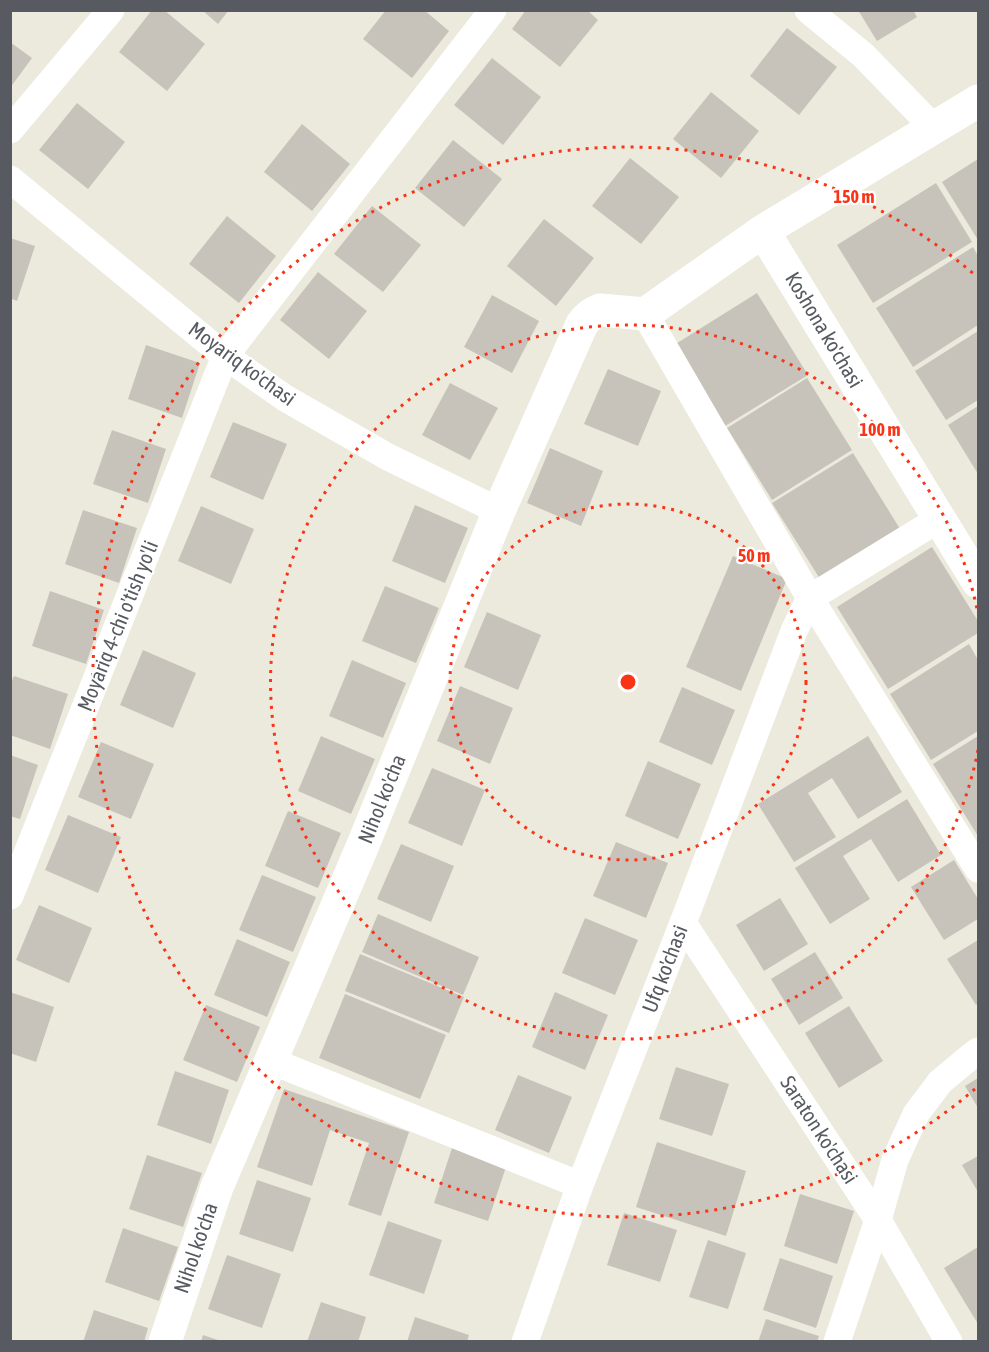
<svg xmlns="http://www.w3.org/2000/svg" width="989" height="1352" font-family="'Asap Condensed',sans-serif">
<rect width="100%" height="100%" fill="#eceadd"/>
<g fill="#c7c3bb">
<path d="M152,10h12l41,34 -38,47 -48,-39z"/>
<path d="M202,10h27l-11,14z"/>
<path d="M386,10h38l25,21 -37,47 -49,-39z"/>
<path d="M526,10h61l11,10 -38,47 -48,-38z"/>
<path d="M858,10h55l4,7 -40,24z"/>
<path d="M787,28l50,39 -38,48 -49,-39z"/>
<path d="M10,42l22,16 -22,30z"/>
<path d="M492,58l49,39 -38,48 -49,-40z"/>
<path d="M711,92l48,39 -38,47 -48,-39z"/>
<path d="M77,103l48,39 -37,47 -49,-39z"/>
<path d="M302,124l48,40 -38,47 -48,-39z"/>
<path d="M453,140l49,39 -38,48 -49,-39z"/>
<path d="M630,158l49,39 -38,47 -49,-38z"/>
<path d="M978,159v81l-36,-58z"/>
<path d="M936,183l36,59 -99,61 -36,-58z"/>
<path d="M372,206l49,39 -38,47 -49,-38z"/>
<path d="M227,216l49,40 -37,47 -50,-39z"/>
<path d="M544,219l50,39 -38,48 -49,-40z"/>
<path d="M10,238l25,8 -18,55 -7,-3z"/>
<path d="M973,247l5,9v69l-65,42 -37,-59z"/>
<path d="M318,272l49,39 -38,48 -49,-39z"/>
<path d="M757,293l51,82 -83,51 -51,-81z"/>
<path d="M492,295l47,26 -27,52 -48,-26z"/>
<path d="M978,331v69l-32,20 -31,-49z"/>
<path d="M146,345l54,18 -18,55 -54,-19z"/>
<path d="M608,369l53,22 -23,55 -54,-22z"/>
<path d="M807,378l45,72 -80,50 -45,-72z"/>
<path d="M450,383l48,25 -28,52 -48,-25z"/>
<path d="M978,406v68l-30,-49z"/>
<path d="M233,422l54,22 -24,56 -53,-23z"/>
<path d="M112,430l54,19 -18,54 -55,-19z"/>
<path d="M550,448l53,23 -22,55 -54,-23z"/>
<path d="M853,453l49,79 -80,50 -50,-79z"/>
<path d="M415,505l53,23 -23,55 -53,-22z"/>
<path d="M201,506l53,23 -23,55 -53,-23z"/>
<path d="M83,510l54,18 -18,55 -54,-19z"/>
<path d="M932,547l46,74v12l-90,56 -51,-82z"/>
<path d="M733,556l54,23 -46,112 -55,-24z"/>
<path d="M385,586l54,22 -23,55 -54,-22z"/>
<path d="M50,591l54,19 -18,54 -54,-18z"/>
<path d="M487,612l54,23 -23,55 -54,-23z"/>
<path d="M969,644l9,16v71l-47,29 -41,-66z"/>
<path d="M143,650l53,23 -23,55 -53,-23z"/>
<path d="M352,660l54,23 -23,55 -54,-22z"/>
<path d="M14,676l54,18 -18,55 -40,-14v-50z"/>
<path d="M460,686l53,22 -23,56 -53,-23z"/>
<path d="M682,687l53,23 -23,55 -53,-23z"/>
<path d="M321,736l54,23 -24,55 -53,-23z"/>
<path d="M868,736l34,56 -44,27 -26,-41 -24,15 28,44 -42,25 -36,-58z"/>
<path d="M978,736v100l-45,-72z"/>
<path d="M101,742l53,22 -23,55 -53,-22z"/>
<path d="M10,755l28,10 -18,54 -10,-3z"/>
<path d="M648,761l53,23 -23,55 -53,-23z"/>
<path d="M432,768l53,22 -23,56 -54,-23z"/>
<path d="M907,799l34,56 -43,27 -27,-43 -28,17 27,43 -40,25 -35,-56z"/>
<path d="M288,811l53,22 -23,55 -53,-22z"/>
<path d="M68,815l53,22 -23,56 -53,-23z"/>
<path d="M616,842l52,21 -22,55 -53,-22z"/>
<path d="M401,844l53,22 -23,56 -54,-23z"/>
<path d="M954,860l24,39v20l-34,21 -33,-53z"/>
<path d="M262,875l54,22 -23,55 -54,-22z"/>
<path d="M780,898l28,46 -44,27 -28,-46z"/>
<path d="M39,905l53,23 -23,55 -53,-23z"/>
<path d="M378,914l101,43 -16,38 -101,-43z"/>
<path d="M585,918l53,22 -23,55 -53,-22z"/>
<path d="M237,939l53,23 -23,55 -53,-22z"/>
<path d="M978,940v63l-2,2 -29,-46z"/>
<path d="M815,952l28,46 -44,27 -28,-46z"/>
<path d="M360,954l104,43 -15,36 -104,-42z"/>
<path d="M10,992l44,15 -18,55 -26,-9z"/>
<path d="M555,992l53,23 -23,55 -53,-23z"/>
<path d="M345,994l101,41 -26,64 -101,-41z"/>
<path d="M206,1005l54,22 -23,55 -54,-22z"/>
<path d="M849,1006l34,55 -44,27 -34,-55z"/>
<path d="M676,1067l53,17 -17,52 -53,-17z"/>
<path d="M175,1071l54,19 -18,54 -54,-19z"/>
<path d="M518,1075l54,22 -23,56 -54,-23z"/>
<path d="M978,1078v30l-13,-22z"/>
<path d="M284,1089l125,43 -28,84 -33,-11 21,-62 -39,-13 -18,56 -55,-19z"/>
<path d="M657,1142l89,29 -20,65 -90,-29z"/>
<path d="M452,1148l54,19 -18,54 -54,-18z"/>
<path d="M147,1155l55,18 -19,54 -54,-18z"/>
<path d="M978,1156v36l-16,-27z"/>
<path d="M257,1180l54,18 -18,54 -54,-18z"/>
<path d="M800,1194l54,17 -17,53 -53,-18z"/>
<path d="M624,1213l53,17 -17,52 -53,-17z"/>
<path d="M388,1221l54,19 -18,54 -55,-19z"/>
<path d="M123,1228l55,19 -19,54 -54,-19z"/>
<path d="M708,1240l38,13 -18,56 -39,-12z"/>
<path d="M978,1247v77l-34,-56z"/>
<path d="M227,1255l54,19 -19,54 -54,-19z"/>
<path d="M780,1258l53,18 -17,52 -53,-18z"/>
<path d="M321,1302l45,15 -8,25h-51z"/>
<path d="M94,1310l54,18 -4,14h-61z"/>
<path d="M415,1317l54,18 -2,7h-60z"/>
<path d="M766,1319l53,17 -2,6h-59z"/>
<path d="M203,1335l18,6v1h-20z"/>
</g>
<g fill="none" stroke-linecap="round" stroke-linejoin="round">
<g stroke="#fff" stroke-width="27">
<path d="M808,10l55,45 71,73"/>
<path d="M10,130l101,-120"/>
<path d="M10,179l215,177 60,42 103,59 111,54"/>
<path d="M645,314l165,284 168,271"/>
<path d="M810,598l129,-79"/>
<path d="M10,896l215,-540 268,-346"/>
<path d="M683,923l195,297 71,122"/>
<path d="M271,1061l309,124"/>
<path d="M525,1342l55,-157 103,-262 111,-292 16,-33"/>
<path d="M837,1342l41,-122 17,-60 21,-46 24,-32 30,-25 8,-6"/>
</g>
<g stroke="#fff" stroke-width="33">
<path d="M763,231l215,351"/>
<path d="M165,1342l52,-155 146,-342 136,-334 83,-187c5,-7 10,-11 18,-14l45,4 118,-83 215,-130"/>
</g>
</g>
<g fill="none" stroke="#f93417" stroke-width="3" stroke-dasharray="3 6">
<circle cx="628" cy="682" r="178"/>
<path d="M978 750A357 357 0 1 1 978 614"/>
<path d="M975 1089A535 535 0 1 1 975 275"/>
</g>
<g text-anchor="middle" stroke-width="4.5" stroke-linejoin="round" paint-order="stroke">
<g font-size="21" fill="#575b61" stroke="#fff">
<text transform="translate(824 330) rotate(59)" y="7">Koshona ko'chasi</text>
<text transform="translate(242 364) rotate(36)" y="7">Moyariq ko'chasi</text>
<text transform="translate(118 626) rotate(-68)" y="7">Moyariq 4-chi o'tish yo'li</text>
<text transform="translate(382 799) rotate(-68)" y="7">Nihol ko'cha</text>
<text transform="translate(665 969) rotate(-69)" y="7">Ufq ko'chasi</text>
<text transform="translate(819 1130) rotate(57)" y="7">Saraton ko'chasi</text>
<text transform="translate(196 1248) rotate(-71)" y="7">Nihol ko'cha</text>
</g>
</g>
<circle cx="628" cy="682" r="9" fill="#f93417" stroke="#fff" stroke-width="3"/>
<g font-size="18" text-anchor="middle" font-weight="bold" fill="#f93417" stroke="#fff" stroke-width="4.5" stroke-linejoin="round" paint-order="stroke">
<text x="854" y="203">150 m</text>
<text x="880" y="436">100 m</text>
<text x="754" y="562">50 m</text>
</g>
<rect width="989" height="1352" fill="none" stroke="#575b61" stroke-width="24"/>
</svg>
